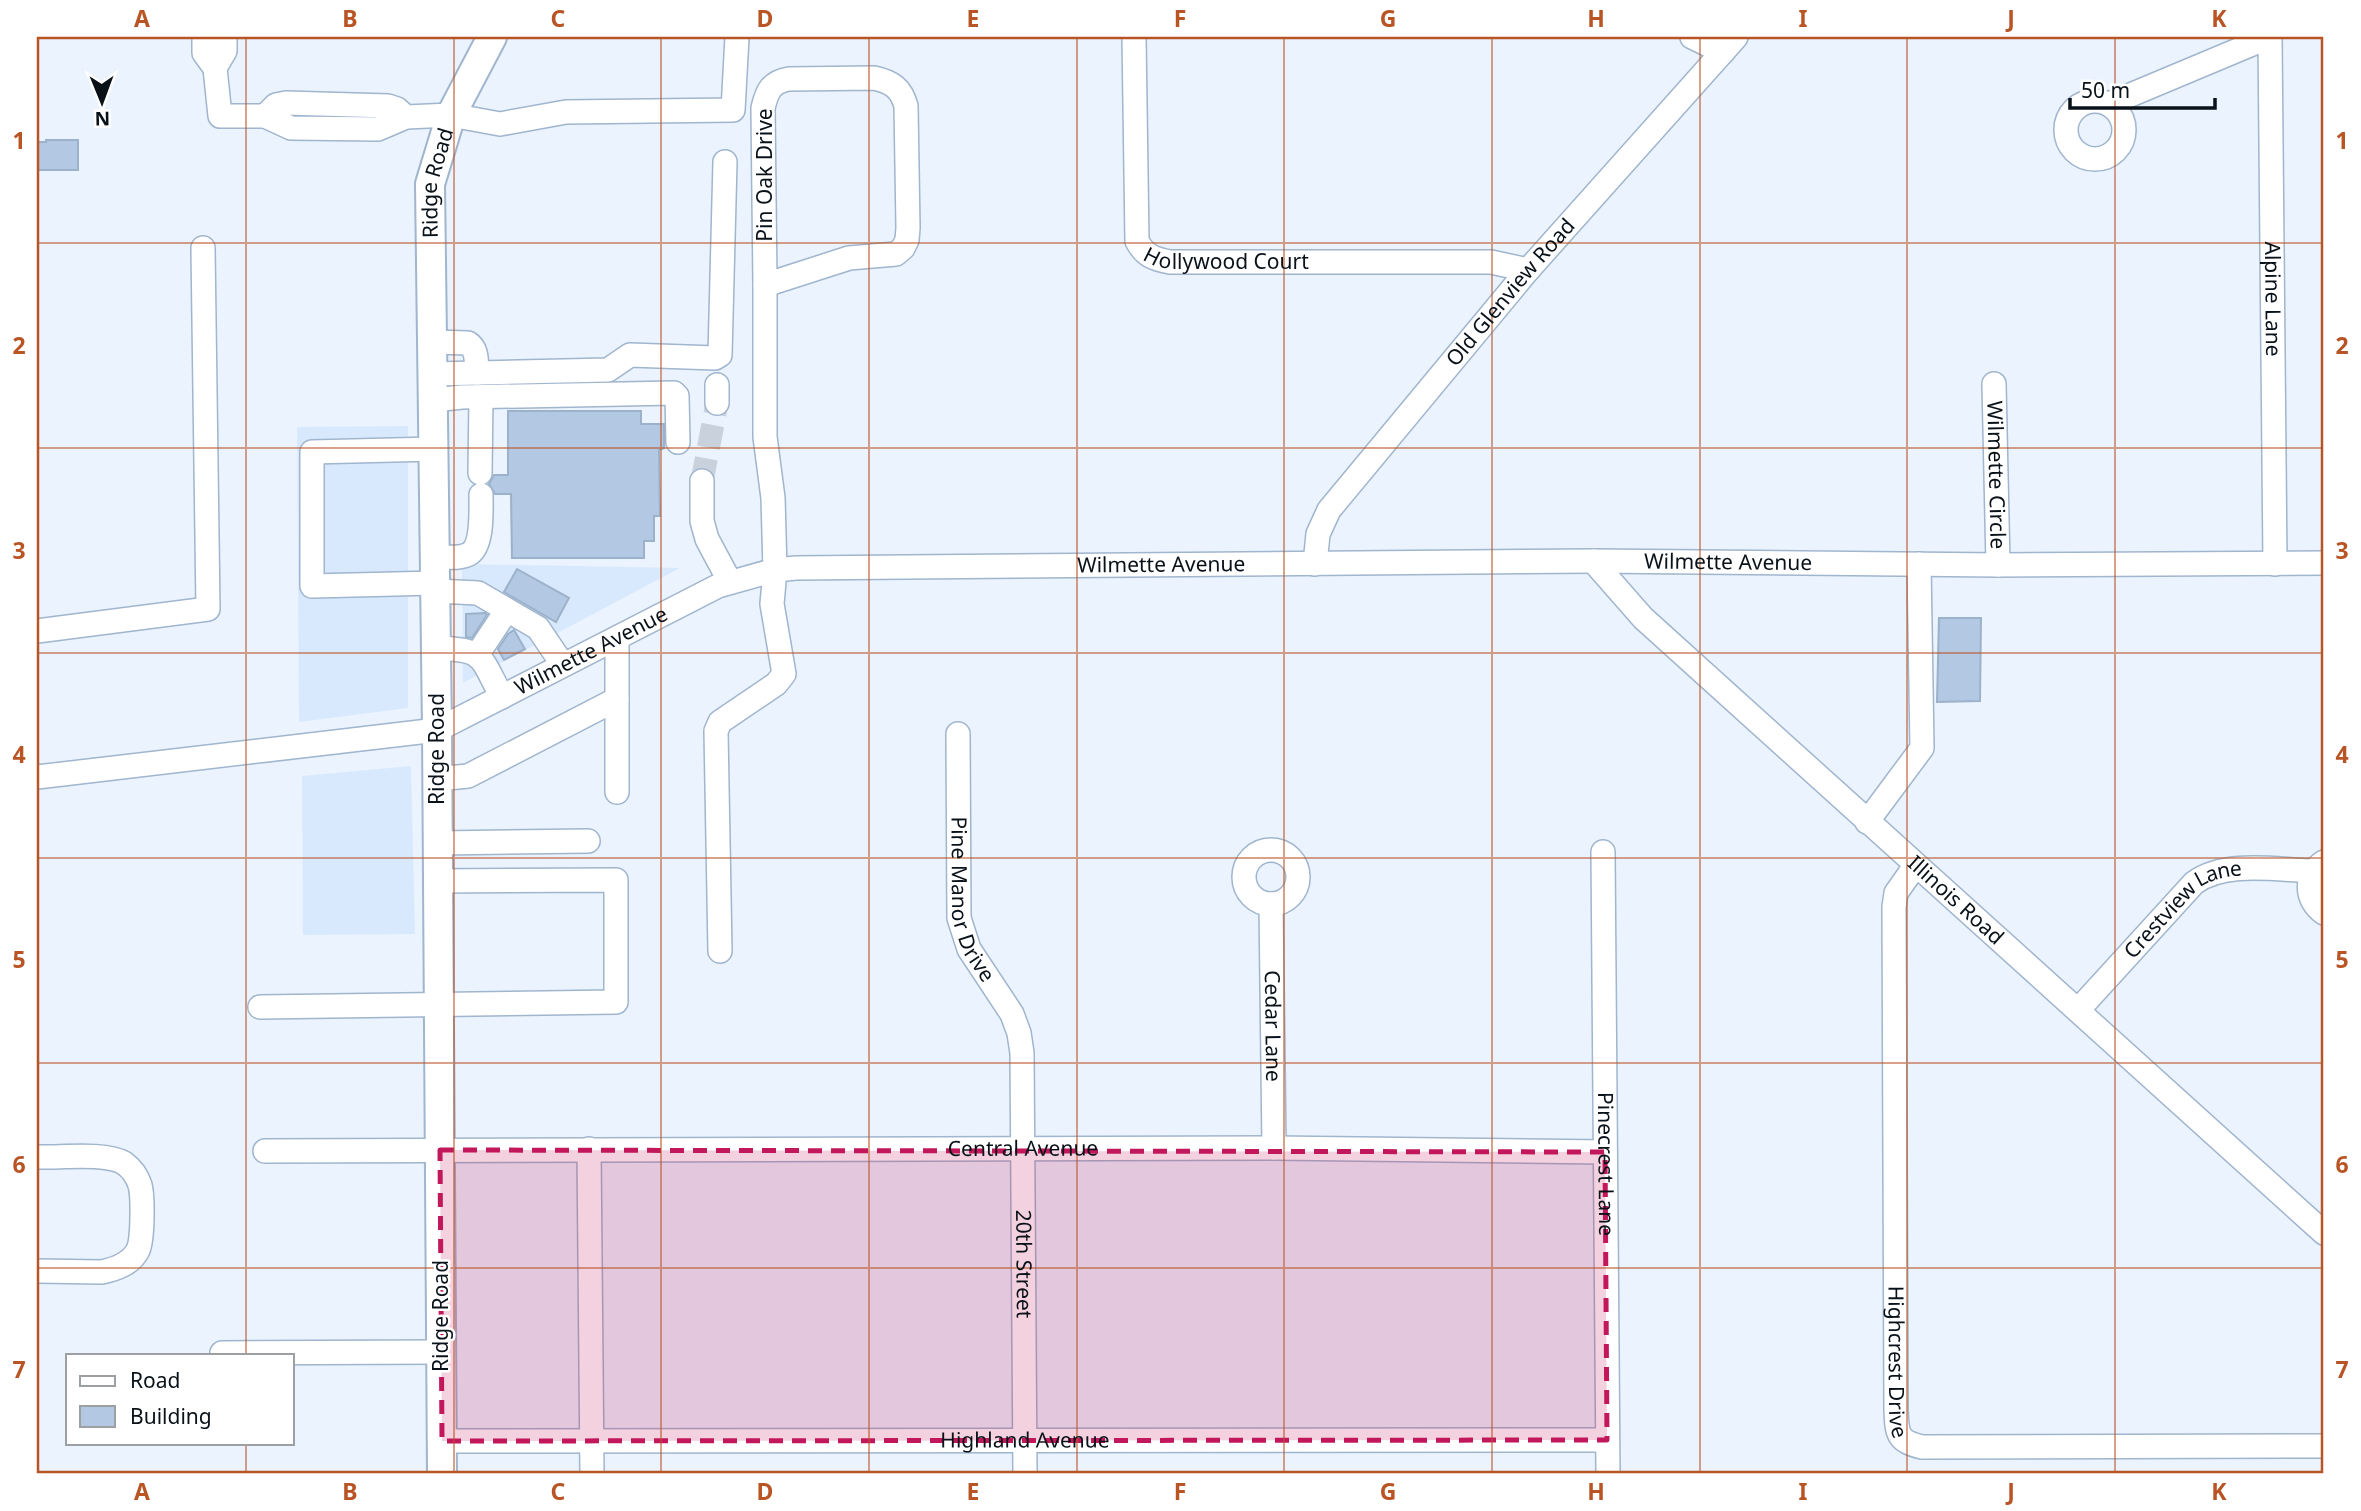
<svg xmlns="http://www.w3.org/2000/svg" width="2361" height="1511" font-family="'Noto Sans',sans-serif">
<rect width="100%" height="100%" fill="#eaf3fe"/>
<g fill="#d9e9fd">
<path d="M408,426v282l-109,14 -2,-295z"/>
<path d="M462,564l218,4 -217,115z"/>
<path d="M411,766l4,168 -112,1 -1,-159z"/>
</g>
<g fill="#b3c8e2" stroke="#9cb1ca" stroke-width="2">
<path d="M46,140h32v30h-41v-28h9z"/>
<path d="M508,411h133v13h23v24l-5,2 1,66h-6v25h-10v17h-132l-1,-64h-16l-6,-10 5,-9h14z"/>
<path d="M517,569l52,29 -13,24 -52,-30z"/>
<path d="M485,613l2,2 -15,23 -6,-1v-23z"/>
<path d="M1939,618h42l-1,83 -43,1z"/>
<path d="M514,630l11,19 -21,11 -6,-11 10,-15z"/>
</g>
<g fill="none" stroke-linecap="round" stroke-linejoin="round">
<path stroke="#c8d1dc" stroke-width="23" stroke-dasharray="23 11" stroke-linecap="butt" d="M702,481l15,-78"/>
<g stroke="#a0b5ce" stroke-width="26">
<g id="minor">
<path d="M204,37v16l11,15 5,48h45l26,12 87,1 28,-12 45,-2 49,9 66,-12 167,-2 4,-73"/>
<path id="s1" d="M1134,37l3,204c8,15 17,18 33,21h321l37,8"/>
<path d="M1692,37l31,15"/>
<path id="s2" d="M2270,37l5,527"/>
<path d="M215,68l10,-17v-14"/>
<path d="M874,78c18,4 27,10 32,28l2,122 -1,12 -4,8 -7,6 -47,4 -84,27 -2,-177c4,-17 8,-26 26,-29z"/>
<circle cx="2095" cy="130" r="29"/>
<path d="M2109,104l160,-67"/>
<path d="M265,116l11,-11 10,-2 102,3 9,3 9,8"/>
<path d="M433,342l35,1c10,6 8,19 9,30"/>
<path d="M434,374l174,-4 22,-15 85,3 5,-3 5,-193"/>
<path id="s3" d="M1994,384l4,181"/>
<path d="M717,385v18"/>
<path d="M434,400l28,-3 212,-4 3,3 1,46"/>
<path d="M434,449l-122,3v134l124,-3"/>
<path d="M480,473l1,-76"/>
<path d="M702,481v40l5,18 23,43"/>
<path d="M436,557c10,0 24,2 33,-3 14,-8 12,-44 12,-59"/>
<path id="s4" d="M1593,561l50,57 681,615"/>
<path id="s5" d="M1315,564l3,-30 11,-24 199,-240 208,-233"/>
<path d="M436,591l42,2 60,35 25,37"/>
<path d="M37,631l171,-22 -5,-361"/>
<path d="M617,638v154"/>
<path d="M436,648c50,2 43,7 66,49"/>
<path d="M477,655l30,-45"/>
<path id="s6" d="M958,734l1,184 10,31 43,65 7,19 3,20 3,421"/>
<path id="s7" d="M37,777l400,-47 281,-144 57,-16 21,-2 797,-7 405,4 326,-2"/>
<path d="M437,779l31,-3 149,-77"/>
<path d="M1867,822l55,-74 -3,-184"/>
<path d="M438,843l150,-2"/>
<circle cx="1271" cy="877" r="27"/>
<path id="s8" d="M1603,852l5,622"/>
<path d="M2324,862c-20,13 -19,38 0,51"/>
<path id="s9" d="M1915,866l-19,27 -2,14 2,503c1,24 1,31 26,37l402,-1"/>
<path id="s10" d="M1271,904l3,244"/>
<path d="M720,951l-4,-220 4,-9 56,-38 8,-10 -12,-70 3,-34 -2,-72 -8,-61v-152"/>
<path d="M260,1007l356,-5v-122l-178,1"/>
<path id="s11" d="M2079,1009l115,-126c31,-23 83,-13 120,-12"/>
<path d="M589,1149l3,325"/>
<path id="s12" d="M265,1151l1009,-3 331,4"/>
<path d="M37,1157c22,1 68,-5 87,6 7,5 13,13 16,22 3,11 3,54 -2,65 -7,14 -22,19 -36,22l-65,-1"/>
<path d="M222,1353l219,-1"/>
<path id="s13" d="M442,1441l1165,-1"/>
</g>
</g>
<g stroke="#a0b5ce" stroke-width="32">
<g id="major">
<path id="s14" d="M442,1474l-5,-744 -7,-546 21,-69 41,-78"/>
</g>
</g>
<use href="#minor" stroke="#fff" stroke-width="23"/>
<use href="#major" stroke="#fff" stroke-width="28"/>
</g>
<path fill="#c2185b" fill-opacity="0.2" stroke="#c2185b" stroke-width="5" stroke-dasharray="14 9" stroke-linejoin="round" d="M440,1150l1165,2 2,288 -1165,1z"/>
<path fill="none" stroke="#b95425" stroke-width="2" stroke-opacity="0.55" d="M246,37v1318M454,37v1437M661,37v1437M869,37v1437M1077,37v1437M1284,37v1437M1492,37v1437M1700,37v1437M1907,37v1437M2115,37v1437M37,243h2287M37,448h2287M37,653h2287M37,858h2287M37,1063h2287M37,1268h2287M246,1443v31"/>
<g text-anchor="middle" stroke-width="5" stroke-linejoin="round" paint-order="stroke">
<g font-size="21" fill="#091119" stroke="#fff">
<text transform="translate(765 175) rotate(-90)" y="7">Pin Oak Drive</text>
<text dy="7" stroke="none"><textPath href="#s14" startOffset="1292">Ridge Road</textPath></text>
<text dy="7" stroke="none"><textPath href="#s1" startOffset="301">Hollywood Court</textPath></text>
<text dy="7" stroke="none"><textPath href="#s5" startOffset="340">Old Glenview Road</textPath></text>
<text dy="7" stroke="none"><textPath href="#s2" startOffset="262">Alpine Lane</textPath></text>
<text dy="7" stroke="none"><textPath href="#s3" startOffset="91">Wilmette Circle</textPath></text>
<text dy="7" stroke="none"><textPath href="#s7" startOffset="1731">Wilmette Avenue</textPath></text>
<text dy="7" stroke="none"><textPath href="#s7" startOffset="1164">Wilmette Avenue</textPath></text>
<text dy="7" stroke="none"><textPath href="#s7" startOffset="576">Wilmette Avenue</textPath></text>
<text transform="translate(437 749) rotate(-90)" y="7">Ridge Road</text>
<text dy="7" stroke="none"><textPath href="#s6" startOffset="168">Pine Manor Drive</textPath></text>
<text dy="7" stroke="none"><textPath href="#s4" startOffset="497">Illinois Road</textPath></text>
<text dy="7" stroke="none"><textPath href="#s11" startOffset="147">Crestview Lane</textPath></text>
<text dy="7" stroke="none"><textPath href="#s10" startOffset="122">Cedar Lane</textPath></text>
<text dy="7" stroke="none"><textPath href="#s12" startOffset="758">Central Avenue</textPath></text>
<text dy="7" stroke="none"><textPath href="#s8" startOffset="312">Pinecrest Lane</textPath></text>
<text dy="7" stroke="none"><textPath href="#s6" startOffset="546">20th Street</textPath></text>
<text transform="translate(441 1316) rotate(-90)" y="7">Ridge Road</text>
<text dy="7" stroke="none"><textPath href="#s9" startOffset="502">Highcrest Drive</textPath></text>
<text dy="7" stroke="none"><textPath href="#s13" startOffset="583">Highland Avenue</textPath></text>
</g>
</g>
<rect width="2361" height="1511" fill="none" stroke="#ffffff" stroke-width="77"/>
<rect x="66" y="1354" width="228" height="91" fill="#ffffff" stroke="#9da0a3" stroke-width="2"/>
<rect x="80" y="1376" width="35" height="10" fill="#ffffff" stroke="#9da0a3" stroke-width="2"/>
<text x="130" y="1388" font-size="21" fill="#091119">Road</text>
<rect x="80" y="1406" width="35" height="21" fill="#b3c8e2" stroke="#9da0a3" stroke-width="2"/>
<text x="130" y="1424" font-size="21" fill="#091119">Building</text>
<g transform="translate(102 102) rotate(179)" stroke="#ffffff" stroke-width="5" paint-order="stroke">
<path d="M0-5L12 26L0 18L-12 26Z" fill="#091119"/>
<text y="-10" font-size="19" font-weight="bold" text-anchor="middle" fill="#091119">N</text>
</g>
<path d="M2070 98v10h145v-10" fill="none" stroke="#091119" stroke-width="3.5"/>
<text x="2081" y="98" font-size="21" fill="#091119" stroke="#ffffff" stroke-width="5" paint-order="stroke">50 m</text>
<rect x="38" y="38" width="2284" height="1434" fill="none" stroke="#b95425" stroke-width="2.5"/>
<g font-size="23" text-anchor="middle" font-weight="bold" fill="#b95425">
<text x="142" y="27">A</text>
<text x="350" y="27">B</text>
<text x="558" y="27">C</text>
<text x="765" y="27">D</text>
<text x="973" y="27">E</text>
<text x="1180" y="27">F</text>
<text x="1388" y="27">G</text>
<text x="1596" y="27">H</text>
<text x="1803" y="27">I</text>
<text x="2011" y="27">J</text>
<text x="2219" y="27">K</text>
<text x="19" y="149">1</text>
<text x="2342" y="149">1</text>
<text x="19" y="354">2</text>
<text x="2342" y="354">2</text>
<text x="19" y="559">3</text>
<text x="2342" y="559">3</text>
<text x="19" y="763">4</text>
<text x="2342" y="763">4</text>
<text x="19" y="968">5</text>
<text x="2342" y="968">5</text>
<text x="19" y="1173">6</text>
<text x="2342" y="1173">6</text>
<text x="19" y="1378">7</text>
<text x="2342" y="1378">7</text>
<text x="142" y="1500">A</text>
<text x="350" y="1500">B</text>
<text x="558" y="1500">C</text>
<text x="765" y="1500">D</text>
<text x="973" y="1500">E</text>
<text x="1180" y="1500">F</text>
<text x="1388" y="1500">G</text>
<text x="1596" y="1500">H</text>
<text x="1803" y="1500">I</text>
<text x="2011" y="1500">J</text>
<text x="2219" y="1500">K</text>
</g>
</svg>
